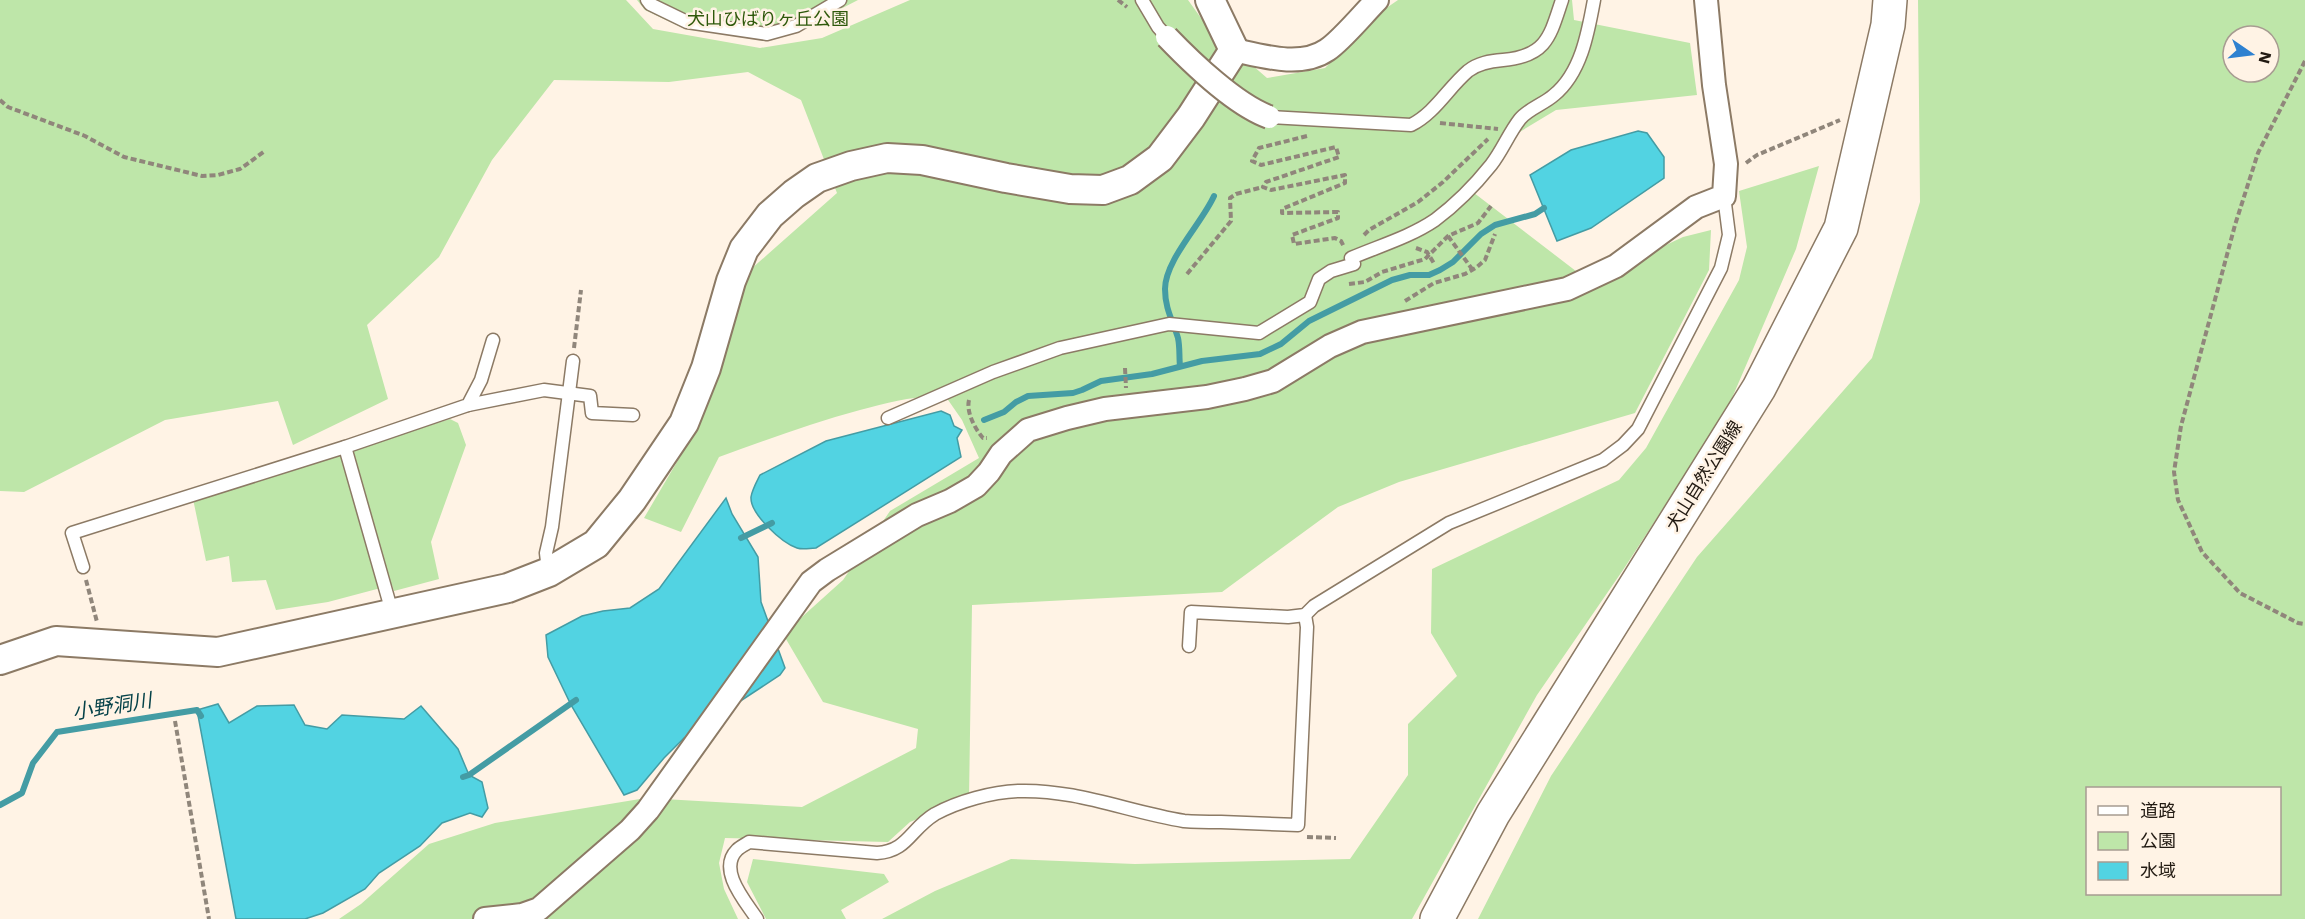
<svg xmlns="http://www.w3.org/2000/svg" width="2305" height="919" font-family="'Work Sans','Noto Sans JP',sans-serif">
<rect width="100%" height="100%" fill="#fff3e5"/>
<g fill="#bee6a9" fill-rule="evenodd">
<path d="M0,0h626l27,29 107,19 62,-10 88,-38h278l18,25 61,53 58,-10 57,-57 16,-11h174l2,20 116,23 7,52 -141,15 -38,23 -53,53 133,102 53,-36 32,-15 28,-7 -2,40 -74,143 -236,69 -61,25 -116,85 -250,13 -3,193 -59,24 -22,20 -163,-4 -6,25 5,26 14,30h-399l22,-15 68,-60 66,-21 151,-25 156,9 114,-59 2,-19 -95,-27 -40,-68 60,-54 47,-69 89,-53 -17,-38 -16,-23c-31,-2 -56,5 -86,13 -48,13 -94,30 -141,47l-38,75 -37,-14 57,-97 49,-151 87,-77 -36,-93 -53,-28 -79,10 -115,-2 -62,80 -53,97 -72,68 21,74 -95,46 -15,-44 -113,19 -141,72 -24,-1z"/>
<path d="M637,0h221l-62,32 -28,8 -83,-11 -40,-19z"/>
<path d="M1918,0h387v919h-827l73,-143 146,-219 175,-199 48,-156zM2233,36h36v36h-36zM2088,788h192v106h-192z"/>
<path d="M1819,166l-23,83 -70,163 -103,158 -86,125 -125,224h-530l53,-28 76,-32 124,5 215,-5 58,-84v-51l49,-48 -26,-43 1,-64 187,-89 27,-32 93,-168 8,-33 -8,-56z"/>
<path d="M450,419l8,4 8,22 -35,97 8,37 -45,12 -2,-6 -64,17 -52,8 -10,-30 -34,2 -3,-26 -23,5 -13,-62z"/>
<path d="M753,859l131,15 5,8 -48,28 5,9h-80l-19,-37z"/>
</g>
<g fill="#52d3e2" stroke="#449ca4" stroke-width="1.5">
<path d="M1638,131l9,2 17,24v21l-73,50 -34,13 -27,-66 41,-25z"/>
<path d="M941,411l9,4 4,11 8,4 -5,8 4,19 -145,91c-6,0 -13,2 -19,0 -15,-5 -47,-34 -46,-51 1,-7 6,-16 9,-22l66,-34z"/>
<path d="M726,498l6,16 26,43 3,45 24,66 -5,7 -96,63 -20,20 -27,32 -13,5 -53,-90 -23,-48 -2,-22 36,-19 21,-5 27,-3 29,-19z"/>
<path d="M218,704l11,19 28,-17 37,-1 11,20 22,4 15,-14 62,4 17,-13 37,43 11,26 13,7 6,26 -6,9 -12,-4 -28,10 -22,23 -41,27 -14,16 -42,24 -18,6h-69l-39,-209z"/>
</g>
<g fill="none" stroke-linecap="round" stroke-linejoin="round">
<g stroke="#449ca4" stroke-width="6">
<path d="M1180,366c-1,-9 0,-19 -2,-28 -5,-17 -13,-29 -13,-49 0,-29 37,-66 49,-93"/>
<path d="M984,420l20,-8 12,-10 12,-6 45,-3 9,-3 19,-9 51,-7 50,-13 58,-7 21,-10 28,-23 83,-41 18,-5h19l11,-5 13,-8 28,-28 14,-9 40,-11 9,-6"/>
<path d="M741,538l31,-15"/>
<path d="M463,777l6,-2 107,-75"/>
<path d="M0,805l22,-12 11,-30 24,-31 140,-22 4,6"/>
</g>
<g stroke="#8c7a65" stroke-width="15">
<g id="service">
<path d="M647,0l3,4 37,18 80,12 29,-8 44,-26"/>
<path d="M1142,0l16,27 9,10"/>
<path d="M1269,117l142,8c24,-12 37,-37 57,-54 10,-8 22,-10 35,-11 44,-4 47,-24 59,-60"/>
<path d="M468,405l76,-15 46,6 2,17 41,2"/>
<path d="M888,418l105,-46 67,-24 109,-24 90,9 51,-31 9,-23 12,-8 23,-7 -3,-6c28,-12 59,-21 84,-38 20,-15 40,-35 56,-55 11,-14 18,-32 29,-46 8,-10 24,-15 34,-24 27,-22 34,-62 40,-95"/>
<path d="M345,447l47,165"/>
<path d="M83,567l-11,-34 273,-86 123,-42 13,-25 12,-40"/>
<path d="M548,570l-2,-17 6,-26 21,-166"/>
<path d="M1189,646l2,-34 97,5 17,-2 9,-9 135,-83 154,-63 20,-15 15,-16 83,-161 8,-33 -5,-39"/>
<path d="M757,919c-11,-17 -40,-49 -20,-69 3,-3 9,-6 12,-8l128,11c31,-2 33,-24 58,-39 24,-13 57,-22 83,-23 58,-2 110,21 166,30 12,1 25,1 37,1 26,1 52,2 77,3l9,-198 -2,-12"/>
</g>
</g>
<g stroke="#8c7a65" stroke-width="26">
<g id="minor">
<path d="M1234,50c28,6 67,18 93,0 14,-9 37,-37 50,-50"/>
<path d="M485,919l37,-4 17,-6 91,-79 18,-20 163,-228 16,-12 90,-55 33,-14 26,-15 13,-14 12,-18 27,-24 39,-12 38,-9 102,-12 38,-8 28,-8 57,-35 32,-14 205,-43 49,-23 80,-59 28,-11 2,-32 -12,-79 -8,-85"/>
</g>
</g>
<g stroke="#8c7a65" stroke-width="32">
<path id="tertiary" d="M0,660l56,-19 162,11 290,-64 41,-16 47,-28 36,-44 52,-77 22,-55 25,-87 13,-32 26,-34 24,-21 23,-16 34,-12 36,-8 35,2 84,18 64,11 33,1 27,-10 30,-22 31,-41 43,-67 -24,-50"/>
</g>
<g stroke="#8c7a65" stroke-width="36">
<path id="secondary" d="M1437,919l56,-105 266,-426 82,-160 47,-203 2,-25"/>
</g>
<g stroke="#90867b" stroke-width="4" stroke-dasharray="6 3" stroke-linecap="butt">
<path d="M1118,0l9,7"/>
<path d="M2305,61l-47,92 -23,72 -54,201 -7,46 4,28 24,52 38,41 58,30 7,1"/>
<path d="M0,100l8,7 77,29 39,21 78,19 16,-1 22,-6 25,-18"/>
<path d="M1440,123l58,6"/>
<path d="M1307,136l-48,12 -7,13 9,4 75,-18 3,10 -73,25 -3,5 8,3 74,-15v8l-63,26v4l56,-1v6l-46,17 2,9 41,-6 6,3 3,6"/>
<path d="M1746,163l11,-8 83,-35"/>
<path d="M1364,235l5,-5 49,-28 25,-20 45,-43"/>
<path d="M1448,236l24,33"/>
<path d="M1416,248l11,4 8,13"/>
<path d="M1187,274l44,-53 -1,-23 6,-4 27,-7"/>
<path d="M1349,284l16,-2 17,-10 43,-13 23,-23 30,-13 13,-17"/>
<path d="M1405,301l29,-18 31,-9 12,-7 8,-7 10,-26"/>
<path d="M574,348l7,-58"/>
<path d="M1125,368l1,20"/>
<path d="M969,400c-3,12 6,29 14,38h4"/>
<path d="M86,580l11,42"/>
<path d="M175,721l34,198"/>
<path d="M1307,837l29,1"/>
</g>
<use href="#service" stroke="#fff" stroke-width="12"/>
<use href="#minor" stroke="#fff" stroke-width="22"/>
<use href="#tertiary" stroke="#fff" stroke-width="28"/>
<use href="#secondary" stroke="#fff" stroke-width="33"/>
<g stroke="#8c7a65" stroke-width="26" stroke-linecap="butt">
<path id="minor-bridge" d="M1167,37c25,26 69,68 102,80"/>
</g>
<use href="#minor-bridge" stroke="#fff" stroke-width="22"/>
</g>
<g text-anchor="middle" stroke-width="5" stroke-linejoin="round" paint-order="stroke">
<g font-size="18" fill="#2e590b" stroke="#fff3e5">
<text x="768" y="25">犬山ひばりヶ丘公園</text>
</g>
<g font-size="18" fill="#221a12" stroke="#fff3e5">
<text transform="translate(1704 476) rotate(-58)" y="6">犬山自然公園線</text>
</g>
<g font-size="20" font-style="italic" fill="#044148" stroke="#fff3e5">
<text transform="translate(112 706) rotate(-9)" y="7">小野洞川</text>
</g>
</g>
<rect x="2086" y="787" width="195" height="108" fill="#fff3e5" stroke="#a79c91" stroke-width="1.5"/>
<rect x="2098" y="806" width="30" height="9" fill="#ffffff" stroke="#a79c91" stroke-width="1.5"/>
<text x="2140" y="817" font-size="18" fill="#221a12">道路</text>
<rect x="2098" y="832" width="30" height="18" fill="#bee6a9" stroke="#a79c91" stroke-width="1.5"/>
<text x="2140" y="847" font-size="18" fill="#221a12">公園</text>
<rect x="2098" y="862" width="30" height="18" fill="#52d3e2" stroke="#a79c91" stroke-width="1.5"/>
<text x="2140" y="877" font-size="18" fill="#221a12">水域</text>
<g transform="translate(2251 54) rotate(104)"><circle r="28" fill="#fff3e5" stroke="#a79c91" stroke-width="1.5"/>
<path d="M0-4.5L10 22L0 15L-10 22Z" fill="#2e81d0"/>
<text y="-9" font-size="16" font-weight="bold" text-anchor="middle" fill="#221a12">N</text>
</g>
</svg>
